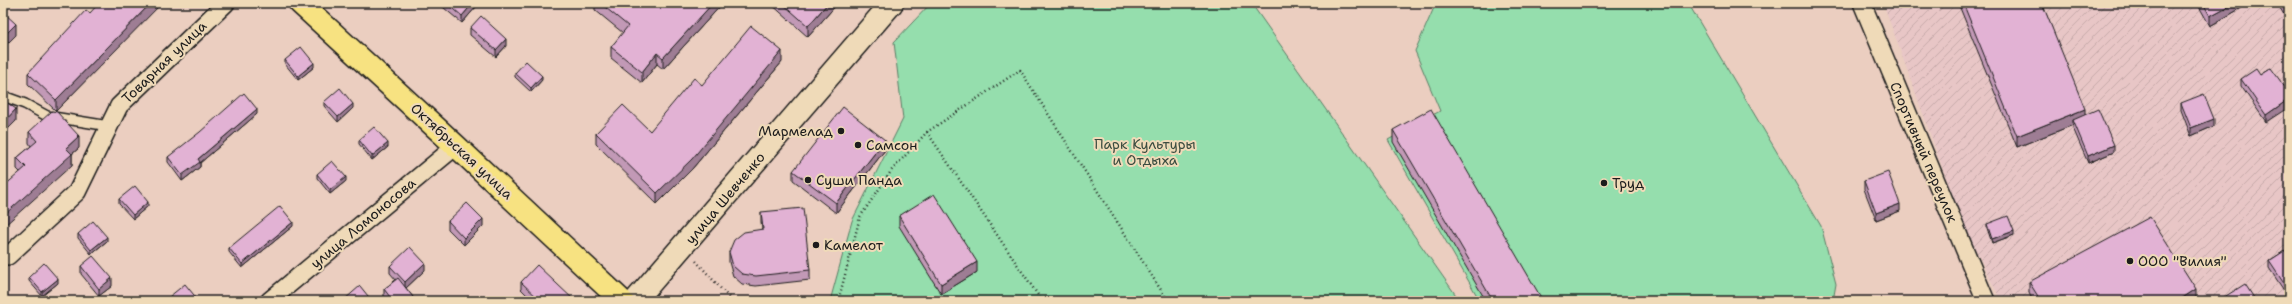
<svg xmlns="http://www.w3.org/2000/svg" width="2292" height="304" font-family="'Shantell Sans',sans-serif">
<defs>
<pattern id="industrial-furrows" width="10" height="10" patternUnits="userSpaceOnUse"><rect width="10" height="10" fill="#e8c6c6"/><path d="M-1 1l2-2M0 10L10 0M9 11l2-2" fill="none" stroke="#c6aaaa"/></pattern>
</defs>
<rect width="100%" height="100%" fill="#ebcec0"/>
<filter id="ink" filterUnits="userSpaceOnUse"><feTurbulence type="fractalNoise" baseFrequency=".025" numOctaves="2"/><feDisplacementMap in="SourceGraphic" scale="8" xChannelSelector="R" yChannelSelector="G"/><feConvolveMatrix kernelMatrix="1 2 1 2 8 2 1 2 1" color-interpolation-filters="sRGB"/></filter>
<g filter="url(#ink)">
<path fill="url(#industrial-furrows)" d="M1883,3h406v298h-288l-39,-79z"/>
<g fill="#95dead" stroke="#587d64">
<path d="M931,3h320l209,298h-630l22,-80 51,-102 -9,-77z"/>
<path d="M1436,3h252l133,223 15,58 -3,17h-353l-92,-161 52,-29 -25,-60z"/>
</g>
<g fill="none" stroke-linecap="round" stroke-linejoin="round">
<g stroke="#1c1c1c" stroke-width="12">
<path id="lane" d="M3,96l22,8 22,12 62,10"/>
</g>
<g stroke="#1c1c1c" stroke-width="20">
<g id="street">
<path d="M1862,3l124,298"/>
<path d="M8,256l69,-64 42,-86 107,-103"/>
<path d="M269,301l187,-155"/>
</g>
</g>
<g stroke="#1c1c1c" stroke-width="25">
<path id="secondary" d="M635,301l257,-298"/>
</g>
<g stroke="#1c1c1c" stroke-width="25">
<path id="primary" d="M300,3l156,143 166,155"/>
</g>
<g stroke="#1c1c1c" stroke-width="2.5" stroke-dasharray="1 3" stroke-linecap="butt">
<path d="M927,132l115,169"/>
<path d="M696,261l36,40"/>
<path d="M815,301l24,-3 21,-81 32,-47 35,-38 93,-62 148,231"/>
</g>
<use href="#lane" stroke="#efdab8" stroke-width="9"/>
<use href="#street" stroke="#efdab8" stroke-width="17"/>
<use href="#secondary" stroke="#efdab8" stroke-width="22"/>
<use href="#primary" stroke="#f7e281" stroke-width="22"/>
</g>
<g fill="#c299b6" stroke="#1c1c1c">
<path d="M161,3l-105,108 -28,-27v-11l62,-60z"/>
<path d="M438,3h38v4l-14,16z"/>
<path d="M595,3h128l-60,66 -6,-5 -15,19 -31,-25v-11l12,-14 -28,-23z"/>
<path d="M770,3h68l-30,34z"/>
<path d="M1958,3h84l43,112 29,37 -26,11 -15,-35v-3l-56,22z"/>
<path d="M2197,3h53l-40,23z"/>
<path d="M2277,3h12v20z"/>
<path d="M470,28l36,18 -10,11 -26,-22z"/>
<path d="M285,60l29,7 -16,13 -13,-16z"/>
<path d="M782,62l-90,107 -35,35 -61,-60v-11l54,-2 52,-46z"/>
<path d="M2271,68l-5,54 -25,-36v-7l19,-4z"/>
<path d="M515,73l27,7 -11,12 -16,-15z"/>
<path d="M324,102l29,6 -15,14 -14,-16z"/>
<path d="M2181,103l33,23 -23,10 -10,-26z"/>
<path d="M257,114l-57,49v4l-18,14 -14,-19v-5z"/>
<path d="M1393,130l150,171h-57l-93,-159z"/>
<path d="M29,132l50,16 -7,6v11l-52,7 -3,-3v-11l14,-12 -2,-3z"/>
<path d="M359,140l29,7 -16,13 -13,-16z"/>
<path d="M885,150l-49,63 -43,-33v-9z"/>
<path d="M317,174l29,7 -16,13 -13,-16z"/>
<path d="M1864,181l36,30 -24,9 -12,-31z"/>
<path d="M119,199l29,7 -15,13 -14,-15z"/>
<path d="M761,212l49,58v10l-54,6 -14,-2 -9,-8 -4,-14v-10l33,-23 -1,-7z"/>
<path d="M899,216l78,56 -36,22 -42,-68z"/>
<path d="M448,221l35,5 -19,19 -16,-16z"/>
<path d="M1987,224l27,11 -22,8 -5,-15z"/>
<path d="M293,226l-51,42 -13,-16v-4z"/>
<path d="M78,234l29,7 -16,13 -13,-16z"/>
<path d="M2289,248v50l-20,-30v-7z"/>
<path d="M81,266l31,20 -13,10 -18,-22z"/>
<path d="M390,266l35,4 -19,18 10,13h-29l-3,-4v-8l12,-9 -6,-7z"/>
<path d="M29,277l29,6 -16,13 -13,-15z"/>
<path d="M521,282l54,19h-42l-12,-12z"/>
<path d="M2029,282l167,18 -1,1h-162l-4,-8z"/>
</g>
<g fill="#9e7d94" stroke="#1c1c1c">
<path d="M151,3h10v1l-105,107v-11z"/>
<path d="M473,3h3v4l-14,16v-7z"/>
<path d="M713,3h10l-60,66v-11z"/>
<path d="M828,3h10l-30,34v-11z"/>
<path d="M2234,3h16l-40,23v-10z"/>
<path d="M16,24v11l-13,13v-11z"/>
<path d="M506,39v7l-10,11v-7z"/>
<path d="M782,51v11l-90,107 -35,35v-11z"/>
<path d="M657,53v11l-15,19v-11z"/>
<path d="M314,63v4l-16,13v-4z"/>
<path d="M542,76v4l-11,12v-4z"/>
<path d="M2289,99v8l-23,15v-7z"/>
<path d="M353,104v4l-15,14v-5z"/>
<path d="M16,109v12l-13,13v-11z"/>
<path d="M257,109v5l-57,49v4l-18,14v-6l16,-16z"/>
<path d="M2085,109v11h-12v5l-56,22v-11z"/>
<path d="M2214,119v7l-23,10v-8z"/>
<path d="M79,136v12l-7,6v11l-69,62v-11l63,-68z"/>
<path d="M885,140v10l-49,63v-10z"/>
<path d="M388,143v4l-16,13v-4z"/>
<path d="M2114,145v7l-26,11v-7z"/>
<path d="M346,177v4l-16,13v-4z"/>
<path d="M148,202v4l-15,13v-4z"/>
<path d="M1900,204v7l-24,9v-7z"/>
<path d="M483,219v7l-19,19v-7z"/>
<path d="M293,222v4l-51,42v-4z"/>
<path d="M2014,231v4l-22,8v-4z"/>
<path d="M107,237v4l-16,13v-4z"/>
<path d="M977,262v10l-36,22v-10z"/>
<path d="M425,263v7l-20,19v-7z"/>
<path d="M112,278v8l-13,10v-7z"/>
<path d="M58,279v4l-16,13v-4z"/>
<path d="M2196,289v11l-1,1h-17z"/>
</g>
<g fill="#e2b2d4" stroke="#1c1c1c">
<path d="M99,3h52l-95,97 -28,-27 58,-63 4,3z"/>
<path d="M447,3h26l-11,13z"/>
<path d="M600,3h113l-50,55 -6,-5 -15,19 -31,-25 17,-21z"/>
<path d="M782,3h46l-20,23z"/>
<path d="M1963,3h79l43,106 -68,27z"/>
<path d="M2203,3h31l-24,13z"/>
<path d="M2284,3h5v8z"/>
<path d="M3,12l13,12 -13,13z"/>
<path d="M481,16l25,23 -10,11 -26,-22z"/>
<path d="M751,26l31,25 -90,108 -35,34 -61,-60 27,-28 27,26 44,-53 8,7z"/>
<path d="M301,47l13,16 -16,13 -13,-16z"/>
<path d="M526,61l16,15 -11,12 -16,-15z"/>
<path d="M2271,68l18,25v6l-23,16 -25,-36 15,-10 4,6z"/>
<path d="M340,88l13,16 -15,13 -14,-15z"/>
<path d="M244,93l13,16 -59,50 2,3 -18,13 -14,-18 32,-25z"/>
<path d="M2204,94l10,25 -23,9 -10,-25z"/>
<path d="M3,100l13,9 -13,14z"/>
<path d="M843,107l42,33 -49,63 -43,-32z"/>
<path d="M1431,109l112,192h-50l-100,-171z"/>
<path d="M2098,109l16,36 -26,11 -15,-36z"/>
<path d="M52,111l5,1 22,24 -13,12 6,6 -69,62v-29l23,-20 -9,-9 20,-17 -8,-9z"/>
<path d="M374,127l14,16 -16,13 -13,-16z"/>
<path d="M332,161l14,16 -16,13 -13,-16z"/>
<path d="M1888,172l12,32 -24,9 -12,-32z"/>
<path d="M135,186l13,16 -15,13 -14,-16z"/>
<path d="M934,194l43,68 -36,22 -42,-68z"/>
<path d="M467,203l16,16 -19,19 -16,-17z"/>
<path d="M280,206l13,16 -51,42 -13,-16z"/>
<path d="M803,208l7,62 -54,6 -14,-2 -9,-8 -4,-14 5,-12 10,-8 19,-3 -2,-17z"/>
<path d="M2008,216l6,15 -22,8 -5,-15z"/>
<path d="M2150,217l46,72 -18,12h-137l-12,-19z"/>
<path d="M93,221l14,16 -16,13 -13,-16z"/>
<path d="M410,247l15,16 -20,19 -15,-16z"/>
<path d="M2289,248v43l-20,-30z"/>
<path d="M93,256l19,22 -13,11 -18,-23z"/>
<path d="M44,263l14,16 -16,13 -13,-15z"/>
<path d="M537,265l38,36h-34l-20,-19z"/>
<path d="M398,278l18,23h-23l-9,-12z"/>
<path d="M185,284l13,16 -1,1h-25l-3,-4z"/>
<path d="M2245,284l11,17h-38z"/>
<path d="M360,286l12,15h-27l-1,-1z"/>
</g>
</g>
<g fill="#1c1c1c" stroke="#efdab8" stroke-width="1.5">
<circle cx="841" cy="131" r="4"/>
<circle cx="858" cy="145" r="4"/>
<circle cx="808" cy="180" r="4"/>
<circle cx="1604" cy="183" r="4"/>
<circle cx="816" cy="245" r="4"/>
<circle cx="2130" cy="261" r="4"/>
</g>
<g text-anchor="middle" stroke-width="4" stroke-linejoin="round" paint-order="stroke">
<g font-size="14" fill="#1c1c1c" stroke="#efdab8">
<text transform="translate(164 62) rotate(-44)" y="5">Товарная улица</text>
<text transform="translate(462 151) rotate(43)" y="5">Октябрьская улица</text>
<text transform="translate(1924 152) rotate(67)" y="5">Спортивный переулок</text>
<text transform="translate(725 198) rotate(-50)" y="5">улица Шевченко</text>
<text transform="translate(363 223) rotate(-40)" y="5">улица Ломоносова</text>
</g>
<g font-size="14" fill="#1c1c1c" stroke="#efdab8" text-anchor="start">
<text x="833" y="136" text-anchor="end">Мармелад</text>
<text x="866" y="150">Самсон</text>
<text x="816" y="185">Суши Панда</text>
<text x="1612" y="188">Труд</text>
<text x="824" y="250">Камелот</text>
<text x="2138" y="266">ООО "Вилия"</text>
</g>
<g font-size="14" fill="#3a4c40" stroke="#efdab8">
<text x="1145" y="149">Парк Культуры<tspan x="1145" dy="16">и Отдыха</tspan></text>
</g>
</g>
<rect width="2292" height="304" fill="none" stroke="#efdab8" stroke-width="16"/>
<rect x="8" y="8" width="2276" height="288" fill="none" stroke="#1c1c1c" stroke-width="1.5" filter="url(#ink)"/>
</svg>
